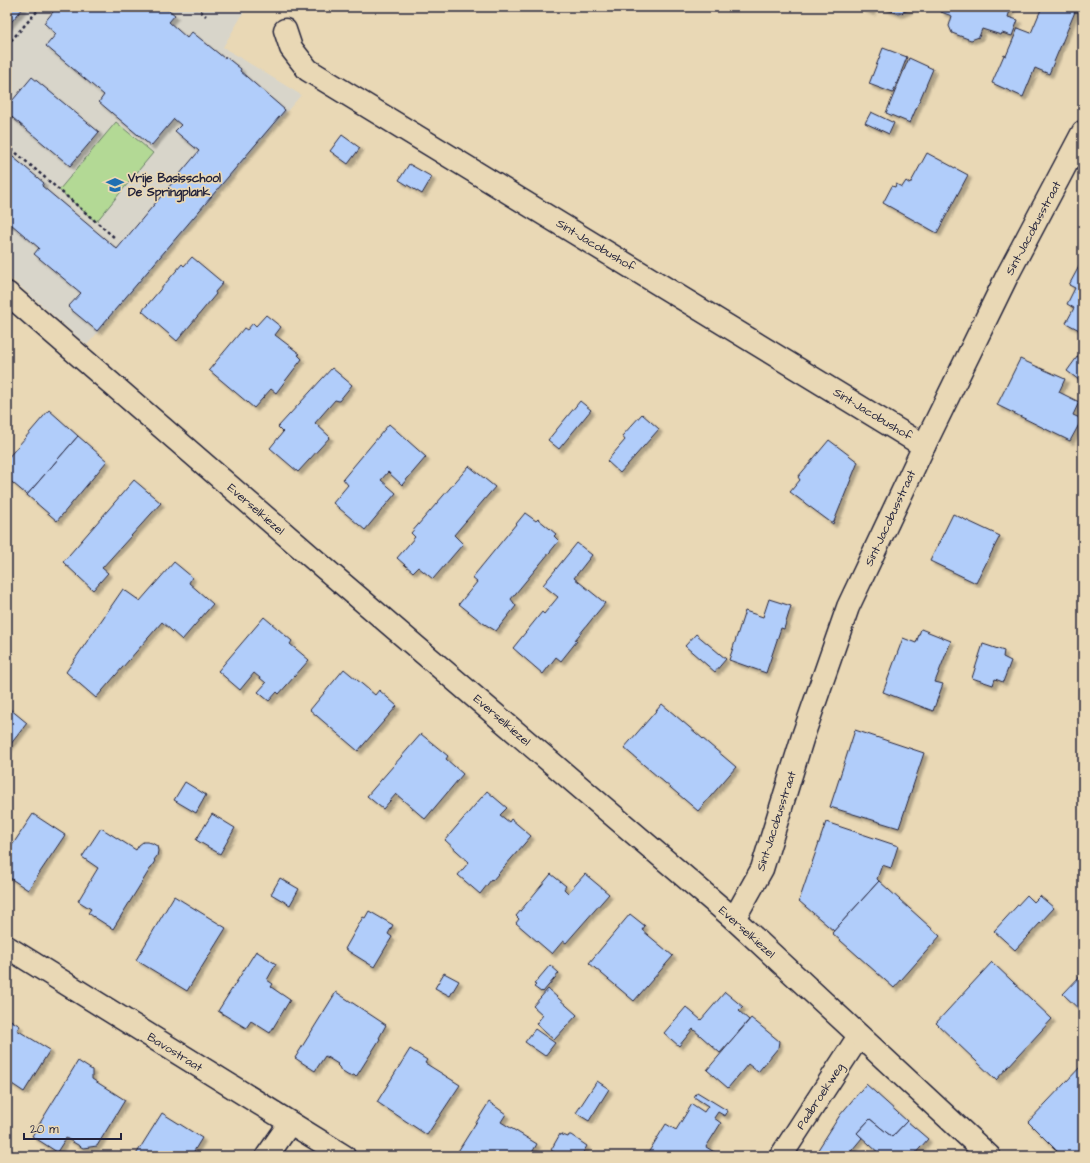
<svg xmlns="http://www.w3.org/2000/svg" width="1090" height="1163" font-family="'Architects Daughter',sans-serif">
<defs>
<filter id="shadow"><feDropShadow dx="3.5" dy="3.5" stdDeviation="1" flood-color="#0004"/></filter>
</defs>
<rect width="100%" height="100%" fill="#e9d8b5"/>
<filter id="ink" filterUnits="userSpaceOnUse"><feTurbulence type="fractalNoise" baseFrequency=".025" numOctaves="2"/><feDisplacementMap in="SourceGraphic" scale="8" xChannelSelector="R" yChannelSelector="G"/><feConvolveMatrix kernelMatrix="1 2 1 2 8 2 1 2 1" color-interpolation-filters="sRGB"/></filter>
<g filter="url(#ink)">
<path fill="#d8d5ca" d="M7,7h240l-24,40 78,48 -214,250 -80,-70z"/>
<path fill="#b3d995" stroke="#6a7e68" d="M116,122l37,31 -57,69 -37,-32z"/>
<g fill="#b1cdfa" stroke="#22223b" filter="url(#shadow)">
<path d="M7,7h17l-17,20z"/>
<path d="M57,7h108l10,8 -6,7 18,16 5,-6 32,26 2,-1 15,12 -1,2 45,39 -188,221 -29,-24 13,-14 -47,-39 5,-6 -28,-24 -1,2 -3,-2v-72l37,31 -2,3 75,63 82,-98 -24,-20 6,-6 -7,-6 -23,27 -52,-44 5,-7 -58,-49 10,-12 -12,-11z"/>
<path d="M859,7h14l-2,5z"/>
<path d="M881,7h29l-2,3 -9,4z"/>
<path d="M943,7h68l-3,10 10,3 -6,16 -10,-3 -1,2 -19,-6 -3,8 -8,3 -19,-7 -3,-7 3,-10 -11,-4z"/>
<path d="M1042,7h35l-28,67 -14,-6 -12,29 -31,-14 12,-28 2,1 12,-28 13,5z"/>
<path d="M883,48l24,9 -14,36 -24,-9z"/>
<path d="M909,58l24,11 -23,54 -24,-10z"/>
<path d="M32,77l67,55 -29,34 -63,-53v-6z"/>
<path d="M871,112l23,11 -5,11 -24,-11z"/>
<path d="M342,135l18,13 -12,16 -18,-13z"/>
<path d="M927,153l41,22 -31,58 -54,-30 9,-17 3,1 1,-3 6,3 4,-6 4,3z"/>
<path d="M409,164l23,13 -10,17 -23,-14z"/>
<path d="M192,257l31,26 -8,9 1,2 -39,47 -35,-30 40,-47 2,2z"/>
<path d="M1083,259v73l-17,-9 8,-15 -7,-4 8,-16 -6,-3z"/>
<path d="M266,315l15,12 -6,8 25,19 -2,1 4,4 -26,34 -5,-4 -17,19 -45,-38 35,-42 3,2 6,-7 3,3z"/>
<path d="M1080,353l3,3v27l-16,-12z"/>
<path d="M1020,359l45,20 -6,13 20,10 -6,13 9,4 -12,22 -73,-36z"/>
<path d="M332,368l20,17 -13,16 -4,-1 -20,23 15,14 -32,35 -28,-24 13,-16 -5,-5z"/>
<path d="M580,401l11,9 -32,39 -11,-9z"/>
<path d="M49,410l29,26 -51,59 -20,-17v-19z"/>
<path d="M642,414l17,15 -39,44 -13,-12 18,-21 -3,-4z"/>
<path d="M389,424l37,33 -24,28 -14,-13 -7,8 15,13 -31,37 -32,-27 15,-18 -5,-6z"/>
<path d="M78,436l29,25 -50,60 -30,-26z"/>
<path d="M829,440l29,22 -25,62 -43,-32 10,-12 -2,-3z"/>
<path d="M469,466l26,21 -41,48 9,9 -30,35 -15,-12 -5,5 -16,-14 18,-21 -4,-4z"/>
<path d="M134,480l27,23 -59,65 6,5 -15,17 -30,-28z"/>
<path d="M525,513l11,8 2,-2 18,15 -2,2 5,5 -48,58 5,7 -20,25 -13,-8 -24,-19 18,-22 -5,-4z"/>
<path d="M953,514l47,22 -24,47 -46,-22z"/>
<path d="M577,543l15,12 -18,23 31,25 -30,37 2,1 -16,20 -5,-4 -13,17 -30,-26 29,-36 2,2 14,-17 -15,-12z"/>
<path d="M174,562l18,15 -3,6 24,21 -31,36 -20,-18 -66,76 -30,-26 57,-83 17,12z"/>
<path d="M769,599l22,7 -7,23 -3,-1 -15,45 -37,-13 16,-49 18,6z"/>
<path d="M264,617l28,24 -2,3 19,16 -30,34 -2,-2 -8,9 -11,-9 8,-9 -12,-10 -14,17 -22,-19z"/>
<path d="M921,629l30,12 -16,41 8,2 -10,27 -50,-19 20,-54 13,5z"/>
<path d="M696,634l30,25 -11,13 -30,-26z"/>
<path d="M983,644l21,7 -1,6 8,4 -8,21 -8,-3 -2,6 -21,-7z"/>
<path d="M344,669l31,26 4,-5 18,16 -39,45 -48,-41z"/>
<path d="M662,704l74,63 -38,44 -74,-63z"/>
<path d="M10,709l17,14 -20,26v-37z"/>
<path d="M855,730l69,23 -25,75 -69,-21z"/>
<path d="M421,734l27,22 -2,3 17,15 -38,45 -29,-25 -13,15 -16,-13z"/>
<path d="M185,782l21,13 -10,18 -22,-13z"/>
<path d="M487,791l20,17 -7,7 9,7 2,-3 20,17 -39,45 -1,-1 -11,14 -22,-19 11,-13 -24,-22z"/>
<path d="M33,814l32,21 -37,55 -21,-14v-23z"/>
<path d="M212,814l23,14 -15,26 -24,-14z"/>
<path d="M826,822l72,24 -7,22 -9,-3 -5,14 2,2 -45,50 -35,-30z"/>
<path d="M101,828l35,22 3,-5 4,-3h4l5,1 5,3 1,5 -1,5 -3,4 1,1 -42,68 -25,-16 3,-4 -13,-8 20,-33 -16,-11z"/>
<path d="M551,874l15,12 -2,3 4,4 17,-19 24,20 -43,49 -3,-2 -11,13 -36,-31 3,-4 -3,-3z"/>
<path d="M280,878l19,11 -9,16 -19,-11z"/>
<path d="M879,881l61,55 -46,52 -62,-55z"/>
<path d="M1027,895l7,7 6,-6 14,12 -39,42 -21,-19z"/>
<path d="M174,896l52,32 -39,63 -51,-31z"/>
<path d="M369,911l24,14 -5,9 4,3 -18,30 -29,-18 18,-32 2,1z"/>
<path d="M630,914l15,12 -3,4 31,26 -39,45 -45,-38z"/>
<path d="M256,951l20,13 -9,16 6,4 -2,3 19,13 -20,33 -19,-12 -5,7 -28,-17z"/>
<path d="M992,962l60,57 -56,61 -60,-57z"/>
<path d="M550,965l9,8 -16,19 -1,-1 -1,1 -7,-5 2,-2 -2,-1z"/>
<path d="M444,973l15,8 -9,15 -15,-8z"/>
<path d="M1083,973v40l-20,-19z"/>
<path d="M548,989l29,26 -23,25 -18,-16 7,-9 -10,-9z"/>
<path d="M336,992l50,33 -7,13 1,1 -24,38 -2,-2 -5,1 -8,-5 -2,-4 -2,-2 1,-1 -13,-8 -10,15 -20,-13z"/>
<path d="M725,992l18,15 -4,4 10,9 -29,33 -27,-24 -14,17 -15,-13 22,-26 15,13z"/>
<path d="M7,1018l13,8 -3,4 33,20 -26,42 -15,-10 -2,3z"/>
<path d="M751,1018l28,23 -1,7 -20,24 -10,-8 -20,24 -21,-18z"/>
<path d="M535,1029l20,14 -10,13 -20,-14z"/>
<path d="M410,1049l17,11 -2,3 35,22 -33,50 -50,-33z"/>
<path d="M78,1061l14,9v9l33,21 -28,46 -14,2 -17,-10 -9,14 -25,-16z"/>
<path d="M1083,1064v92h-21l-34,-34z"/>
<path d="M597,1081l12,8 -20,32 -13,-8z"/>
<path d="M866,1084l41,37 -15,16 -22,-18 -13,14 5,5 -10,12 -4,6h-34l26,-41z"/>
<path d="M697,1092l31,19 -3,5 -7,-4 -4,6 7,5 -15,24 15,9h-68l-5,-3 18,-29 10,6 16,-26 12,8 4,-6 -14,-9z"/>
<path d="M489,1102l17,12 -5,8 36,22 -7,12h-69l-4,-3z"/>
<path d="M162,1113l40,25 -11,18h-56z"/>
<path d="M870,1119l22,18 15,-16 21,18 -15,17h-31l-25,-23z"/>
<path d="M560,1134l8,3 1,-2h2l16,11 -6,10h-23l-1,-2 -6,-4z"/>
</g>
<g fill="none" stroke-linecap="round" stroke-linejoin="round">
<g stroke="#22223b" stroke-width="25">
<g id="minor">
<path d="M285,30l6,18 17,22 616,376"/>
<path d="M734,919l28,-50 41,-133 45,-129 76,-161 83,-170 76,-144"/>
<path d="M7,947l337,209"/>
<path d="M267,1156l23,-33"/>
<path d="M781,1156l78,-120"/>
</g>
</g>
<g stroke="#22223b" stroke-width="25">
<path id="tertiary" d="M7,293l316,274 411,352 255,237"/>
</g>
<g stroke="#22223b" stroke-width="2.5" stroke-dasharray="3 3" stroke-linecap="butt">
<path d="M196,7l10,9"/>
<path d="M7,45l34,-38"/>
<path d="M7,145l108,93"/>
</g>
<use href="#minor" stroke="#e9d8b5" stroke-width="22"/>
<use href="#tertiary" stroke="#e9d8b5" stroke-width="22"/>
</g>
</g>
<defs>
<g id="school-bare" transform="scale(1.38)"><path d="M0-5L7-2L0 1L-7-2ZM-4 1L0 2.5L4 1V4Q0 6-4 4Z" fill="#1f6fb2" stroke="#e9d8b5" stroke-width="2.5" paint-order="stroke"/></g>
</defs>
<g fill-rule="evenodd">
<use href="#school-bare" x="115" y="185"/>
</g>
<g text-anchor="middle" stroke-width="3.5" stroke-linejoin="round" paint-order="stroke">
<g font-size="12" font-weight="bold" fill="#22223b" stroke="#e9d8b5" text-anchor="start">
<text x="128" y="182">Vrije Basisschool<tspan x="128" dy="14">De Springplank</tspan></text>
</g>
<g font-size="12" fill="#22223b" stroke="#e9d8b5">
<text transform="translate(1033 228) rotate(-62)" y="4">Sint-Jacobusstraat</text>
<text transform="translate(596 245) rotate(31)" y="4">Sint-Jacobushof</text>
<text transform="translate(873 414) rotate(31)" y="4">Sint-Jacobushof</text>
<text transform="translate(256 509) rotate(41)" y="4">Everselkiezel</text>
<text transform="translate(890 518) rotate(-65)" y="4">Sint-Jacobusstraat</text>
<text transform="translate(502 720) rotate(41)" y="4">Everselkiezel</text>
<text transform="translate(776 821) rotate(-72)" y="4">Sint-Jacobusstraat</text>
<text transform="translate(747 932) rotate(42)" y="4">Everselkiezel</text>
<text transform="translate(175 1052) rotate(32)" y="4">Bavostraat</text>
<text transform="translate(820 1096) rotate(-57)" y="4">Padbroekweg</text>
</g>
</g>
<rect width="1090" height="1163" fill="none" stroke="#e9d8b5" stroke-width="24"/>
<rect x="12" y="12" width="1066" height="1139" fill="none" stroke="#22223b" stroke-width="1.5" filter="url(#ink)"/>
<path d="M24 1133v6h97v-6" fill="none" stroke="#22223b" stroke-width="2"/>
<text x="30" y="1133" font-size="12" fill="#22223b" stroke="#e9d8b5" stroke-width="3" paint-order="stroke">20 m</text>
</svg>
